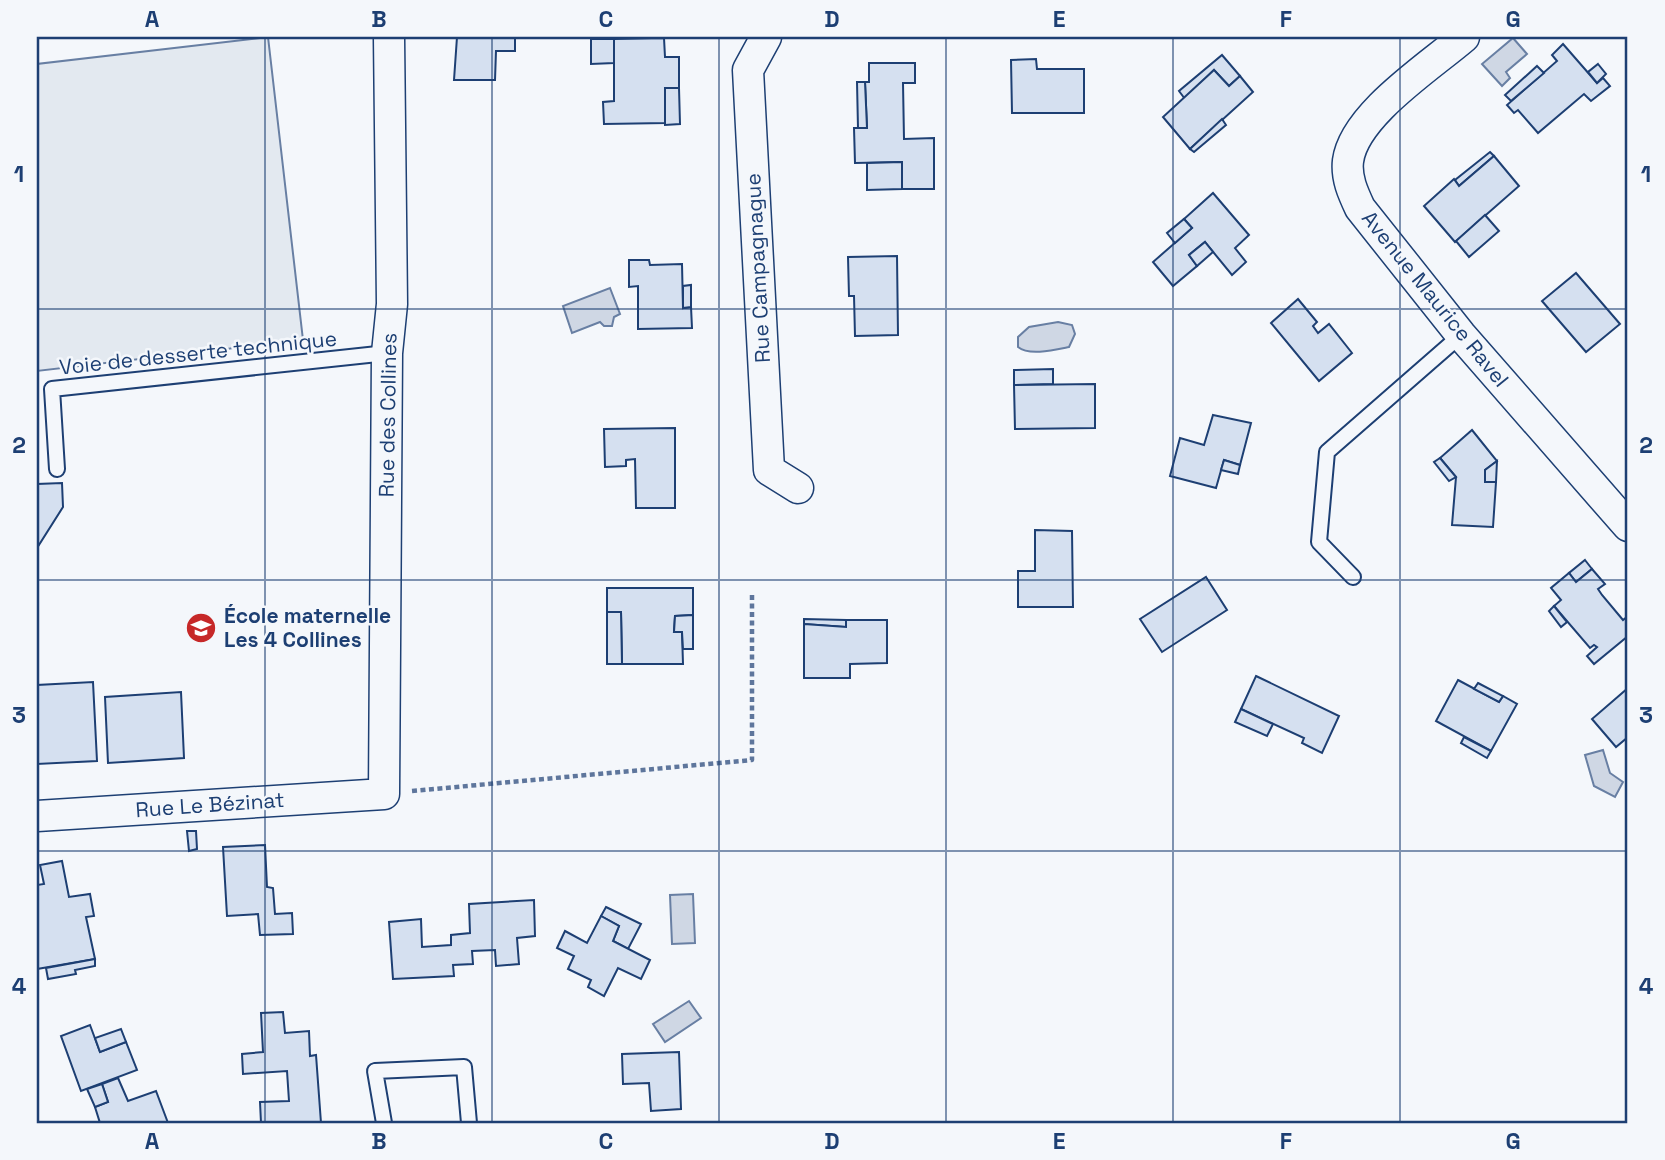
<svg xmlns="http://www.w3.org/2000/svg" width="1665" height="1160" font-family="'Space Grotesk',sans-serif">
<rect width="100%" height="100%" fill="#f4f7fb"/>
<path fill="#e3e9f0" stroke="#687fa3" stroke-width="2" d="M268,37l35,303 -266,31v-307z"/>
<g fill="#cfd7e4" stroke="#687fa3" stroke-width="2">
<path d="M1513,38l14,16 -21,18 4,6 -8,8 -20,-22z"/>
<path d="M610,288l10,26 -6,3 -2,9h-8l-4,-4 -28,11 -9,-27z"/>
<path d="M1058,322l14,3 3,9 -6,13c-15,3 -40,9 -51,0v-10l11,-10z"/>
<path d="M1603,750l7,23 13,9 -8,15 -21,-11 -9,-31z"/>
<path d="M693,894l2,49 -23,1 -2,-49z"/>
<path d="M689,1001l12,17 -36,24 -12,-18z"/>
</g>
<g fill="#d5e0f0" stroke="#1d3f73" stroke-width="2">
<path d="M457,37h58v14h-19l-1,29h-41z"/>
<path d="M664,38l1,19h14v31h-14l1,35 -62,1 -1,-22 11,-1v-62z"/>
<path d="M591,39h23v24l-23,1z"/>
<path d="M1563,44l34,39 6,-5 7,8 -19,15 -7,-7 -46,39 -20,-23 -4,3 -7,-8 50,-44 -5,-6z"/>
<path d="M1222,55l18,21 -11,10 -15,-16 -29,29 -6,-8z"/>
<path d="M1036,59l1,10h47v44h-72l-1,-53z"/>
<path d="M869,63h46v20h-12l1,56 30,-1v51h-32v-27l-47,1 -1,-35h13l-2,-46h4z"/>
<path d="M1598,64l8,10 -9,9 -9,-11z"/>
<path d="M1537,66l7,7 -33,28 -6,-6z"/>
<path d="M1214,70l15,16 11,-10 13,16 -63,57 -27,-32z"/>
<path d="M857,82h8l2,46h-9z"/>
<path d="M665,88h14l1,36 -15,1z"/>
<path d="M1222,119l4,6 -32,27 -4,-3z"/>
<path d="M1490,152l4,4 -35,30 -4,-6z"/>
<path d="M1494,156l25,30 -64,56 -31,-36 30,-27 5,7z"/>
<path d="M902,162v27l-35,1v-27z"/>
<path d="M1213,193l36,42 -14,13 11,14 -14,13 -27,-33 -16,13 8,11 -24,20 -20,-24 39,-34 -8,-9z"/>
<path d="M1485,215l14,16 -30,26 -13,-16z"/>
<path d="M1184,219l8,9 -17,15 -8,-10z"/>
<path d="M1205,242l8,10 -16,14 -8,-11z"/>
<path d="M897,256l1,79 -43,1 -1,-40h-5l-1,-39z"/>
<path d="M629,260h20l1,5 32,-1 1,44 8,-1 1,21 -54,1v-43l-9,1z"/>
<path d="M1576,273l44,51 -34,28 -44,-51z"/>
<path d="M691,285v22l-8,1v-22z"/>
<path d="M1298,299l19,23 -4,4 5,7 11,-9 23,29 -33,28 -48,-58z"/>
<path d="M1053,369v15l-39,1v-15z"/>
<path d="M1095,384v44l-80,1 -1,-44z"/>
<path d="M1213,415l38,8 -11,42 -16,-5 -8,28 -46,-12 10,-38 24,7z"/>
<path d="M675,428v80h-39l-1,-49 -9,1v6l-21,1 -1,-38z"/>
<path d="M1472,430l25,31 -12,9v12h11l-3,45 -41,-2 4,-48 -16,-19z"/>
<path d="M1440,458l16,19 -7,4 -15,-19z"/>
<path d="M1224,460l16,5 -2,9 -17,-4z"/>
<path d="M1497,461l-1,21h-11v-12z"/>
<path d="M62,483l1,24 -26,41v-64z"/>
<path d="M1035,530l37,1 1,76h-55v-36h17z"/>
<path d="M1585,560l7,9 -16,13 -7,-9z"/>
<path d="M1592,569l13,15 -7,5 4,6 21,25 5,-4v20l-34,28 -7,-8 10,-9 -3,-2 -4,3 -36,-42 7,-6 -10,-12 18,-15 7,9z"/>
<path d="M1206,577l21,33 -65,42 -22,-33z"/>
<path d="M607,588h86v27l-18,1 -1,16h8l1,32h-61l-1,-52h-14z"/>
<path d="M1554,606l13,16 -6,5 -12,-16z"/>
<path d="M607,612h14l1,52h-15z"/>
<path d="M693,615v34h-10l-1,-17h-8l1,-16z"/>
<path d="M804,619l42,1v7l-42,-3z"/>
<path d="M846,620h41v43l-37,1v14h-46v-54l42,3z"/>
<path d="M1256,676l83,40 -17,37 -20,-10 2,-5 -63,-29z"/>
<path d="M1458,680l41,22 4,-6 14,8 -26,47 -55,-30z"/>
<path d="M93,682l4,79 -60,3v-79z"/>
<path d="M1478,683l25,13 -4,6 -25,-13z"/>
<path d="M1628,688v49l-12,10 -24,-28z"/>
<path d="M181,692l3,66 -76,5 -3,-66z"/>
<path d="M1241,709l32,15 -6,12 -32,-14z"/>
<path d="M1464,737l27,14 -4,7 -26,-15z"/>
<path d="M187,831h9l1,18 -8,2z"/>
<path d="M265,845l2,42 6,1 2,26 17,-1 1,21 -33,1 -2,-21 -31,2 -4,-69z"/>
<path d="M62,861l7,36 21,-3 4,22 -8,1 9,42 -58,10v-84l7,-1 -4,-19z"/>
<path d="M534,900l1,36 -18,2 2,26 -23,2 -1,-16 -23,1 1,13 -20,1 1,11 -61,3 -4,-57 32,-3 1,28 29,-2v-10l19,-2 -1,-29z"/>
<path d="M606,907l35,17 -13,25 -15,-8 6,-15 -18,-10z"/>
<path d="M601,916l18,10 -6,15 37,19 -9,19 -23,-11 -14,28 -16,-9 3,-7 -23,-11 6,-13 -17,-8 8,-17 22,12z"/>
<path d="M95,959v7l-20,4 1,4 -28,5 -2,-11z"/>
<path d="M283,1012l2,21 24,-2 1,25 6,-1 5,68h-60l-1,-21 29,-1 -2,-30 -44,3 -1,-20 21,-2 -2,-39z"/>
<path d="M90,1025l10,27 26,-10 11,28 -56,21 -20,-55z"/>
<path d="M121,1029l5,13 -26,10 -5,-14z"/>
<path d="M679,1052l2,57 -30,2 -2,-28 -26,1 -1,-30z"/>
<path d="M118,1078l10,23 28,-10 12,32h-68l-5,-16 13,-5 -6,-18z"/>
<path d="M102,1084l6,18 -13,5 -8,-18z"/>
</g>
<g fill="none" stroke-linecap="round" stroke-linejoin="round">
<g stroke="#1d3f73" stroke-width="18">
<g id="lane">
<path d="M57,469l-5,-80 335,-36"/>
<path d="M1353,577l-34,-35 8,-90 134,-117"/>
<path d="M384,1123l-9,-52 89,-4 5,56"/>
</g>
</g>
<g stroke="#1d3f73" stroke-width="33">
<g id="street">
<path d="M766,37l-18,33 21,400 29,18"/>
<path d="M1464,37c-35,30 -110,78 -116,124 -2,17 5,32 12,47l101,127 167,191"/>
<path d="M37,816l347,-22 3,-441 5,-49 -3,-267"/>
</g>
</g>
<path stroke="#5e769c" stroke-width="4.5" stroke-dasharray="5 3.5" stroke-linecap="butt" d="M412,791l340,-31v-165"/>
<use href="#lane" stroke="#f4f7fb" stroke-width="14"/>
<use href="#street" stroke="#f4f7fb" stroke-width="30"/>
</g>
<path fill="none" stroke="#1d3f73" stroke-width="2" stroke-opacity="0.55" d="M265,37v1086M492,37v1086M719,37v1086M946,37v1086M1173,37v1086M1400,37v1086M37,309h1591M37,580h1591M37,851h1591"/>
<defs>
<g id="school-disc" transform="scale(1.575)"><circle r="9.5" fill="#c62828" stroke="#f4f7fb"/><path d="M0-5L7-2L0 1L-7-2ZM-4 1L0 2.5L4 1V4Q0 6-4 4Z" fill="#fff"/></g>
</defs>
<g fill-rule="evenodd">
<use href="#school-disc" x="201" y="628"/>
</g>
<g text-anchor="middle" stroke-width="5" stroke-linejoin="round" paint-order="stroke">
<g font-size="21" fill="#1d3f73" stroke="#f4f7fb">
<text transform="translate(758 268) rotate(-93)" y="7">Rue Campagnague</text>
<text transform="translate(1435 299) rotate(51)" y="7">Avenue Maurice Ravel</text>
<text transform="translate(198 353) rotate(-6)" y="7">Voie de desserte technique</text>
<text transform="translate(388 415) rotate(-89)" y="7">Rue des Collines</text>
<text transform="translate(210 805) rotate(-4)" y="7">Rue Le Bézinat</text>
</g>
<g font-size="21" font-weight="bold" fill="#1d3f73" stroke="#f4f7fb" text-anchor="start">
<text x="224" y="623">École maternelle<tspan x="224" dy="24">Les 4 Collines</tspan></text>
</g>
</g>
<rect width="1665" height="1160" fill="none" stroke="#f4f7fb" stroke-width="77"/>
<rect x="38" y="38" width="1588" height="1084" fill="none" stroke="#1d3f73" stroke-width="2.5"/>
<g font-size="23" text-anchor="middle" font-weight="bold" fill="#1d3f73">
<text x="152" y="27">A</text>
<text x="379" y="27">B</text>
<text x="606" y="27">C</text>
<text x="832" y="27">D</text>
<text x="1059" y="27">E</text>
<text x="1286" y="27">F</text>
<text x="1513" y="27">G</text>
<text x="19" y="182">1</text>
<text x="1646" y="182">1</text>
<text x="19" y="453">2</text>
<text x="1646" y="453">2</text>
<text x="19" y="723">3</text>
<text x="1646" y="723">3</text>
<text x="19" y="994">4</text>
<text x="1646" y="994">4</text>
<text x="152" y="1149">A</text>
<text x="379" y="1149">B</text>
<text x="606" y="1149">C</text>
<text x="832" y="1149">D</text>
<text x="1059" y="1149">E</text>
<text x="1286" y="1149">F</text>
<text x="1513" y="1149">G</text>
</g>
</svg>
